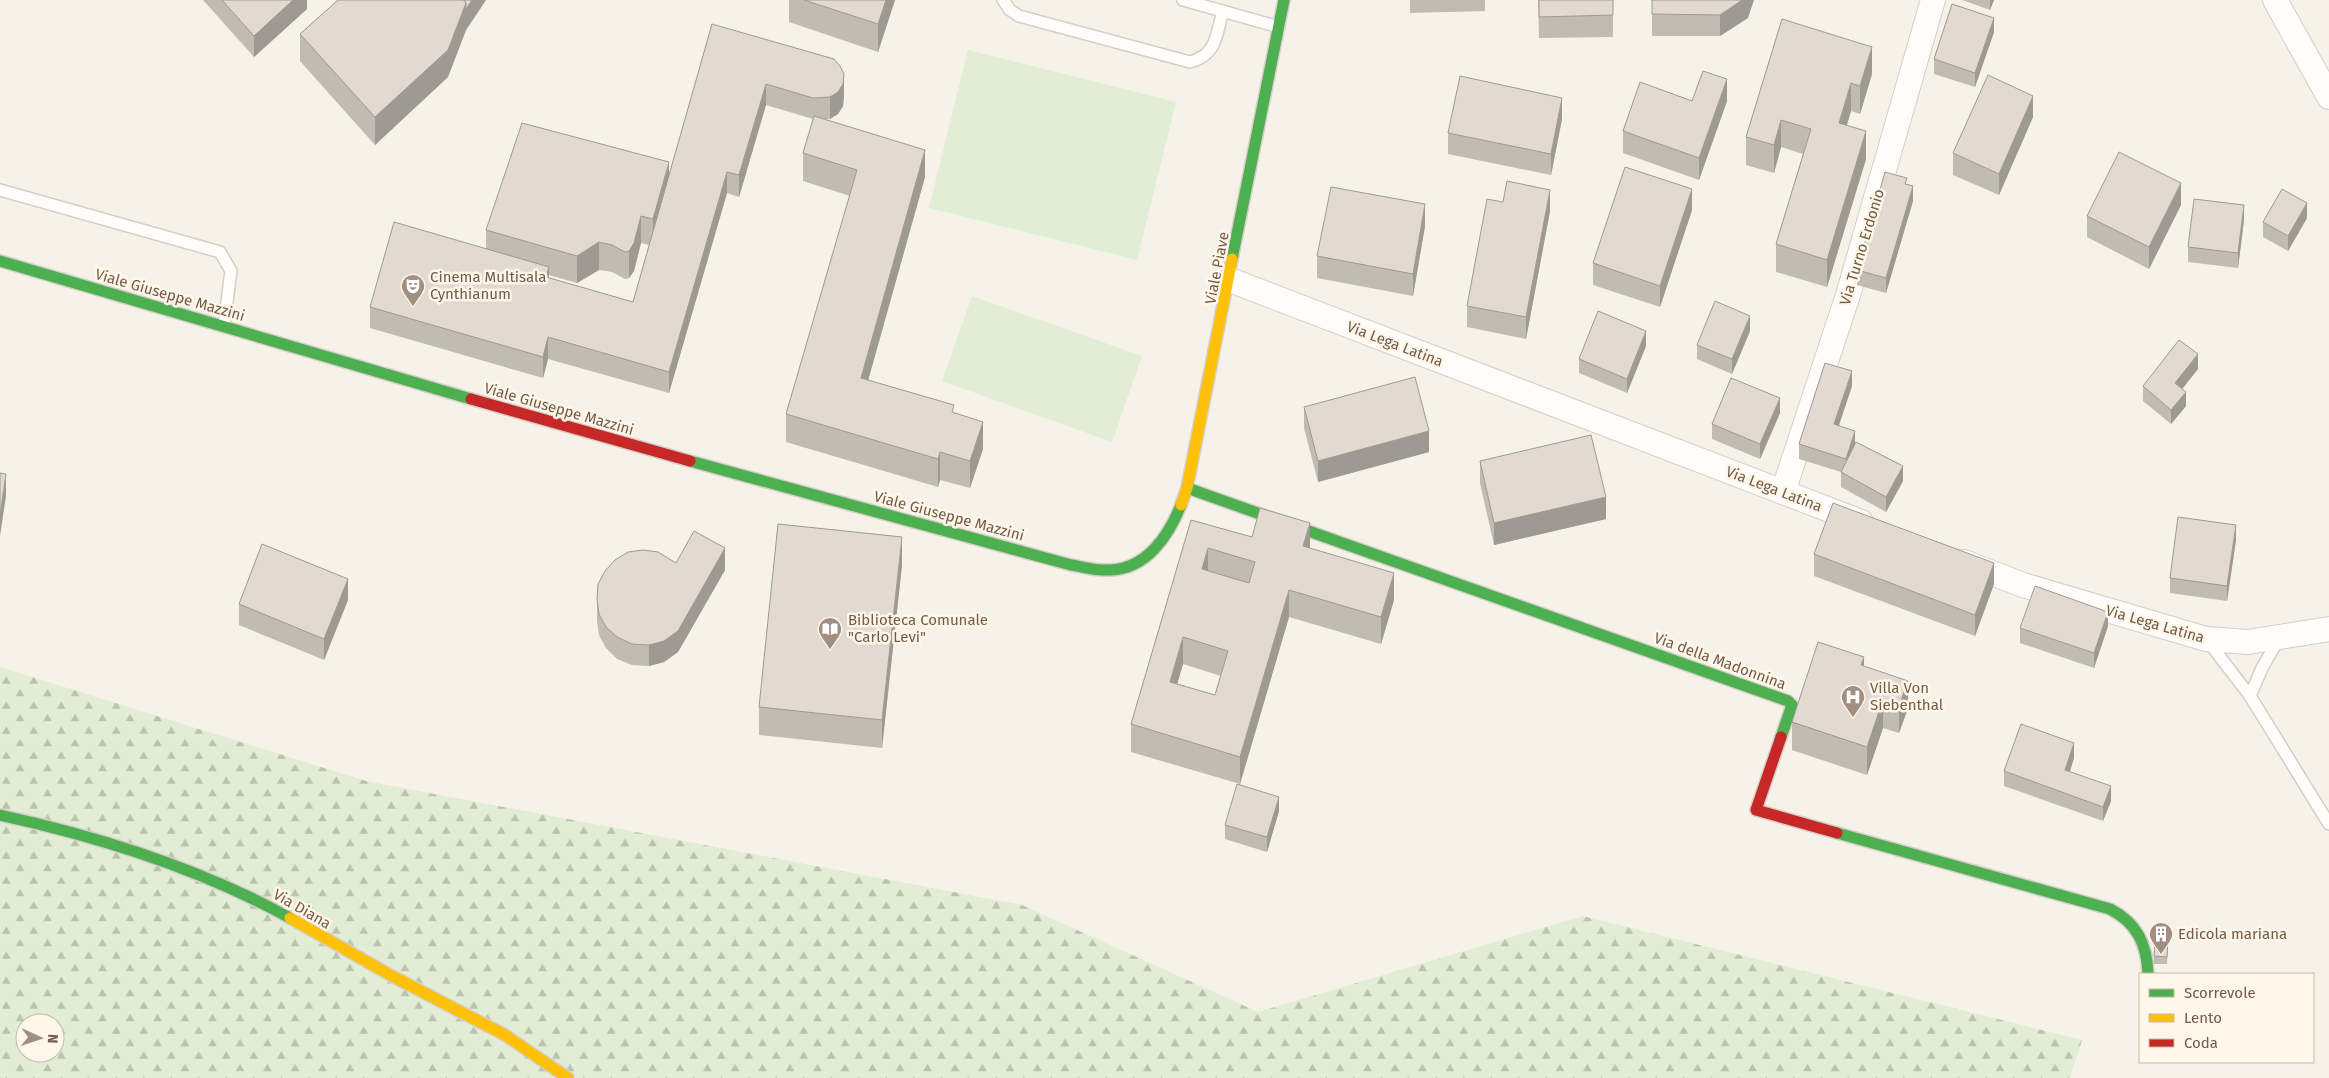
<svg xmlns="http://www.w3.org/2000/svg" width="2329" height="1078" font-family="'Fira Sans',sans-serif">
<defs>
<pattern id="forest-firs" width="22" height="20" patternUnits="userSpaceOnUse" patternTransform="scale(1.25)"><rect width="22" height="20" fill="#e1edd4"/><path d="M5 1l3.5 6h-7zM16 11l3.5 6h-7z" fill="#bbc3ae"/></pattern>
</defs>
<rect width="100%" height="100%" fill="#f6f2e9"/>
<g fill="#e1edd4">
<path d="M968,50l208,52 -39,158 -208,-52z"/>
<path d="M972,296l170,60 -30,86 -170,-61z"/>
</g>
<path fill="url(#forest-firs)" fill-rule="evenodd" d="M0,667l366,114 656,124 236,107 325,-96 499,124 -12,38h-2070zM25,1023h30v30h-30z"/>
<g fill="none" stroke-linecap="round" stroke-linejoin="round">
<g stroke="#d4cec6" stroke-width="14">
<g id="lane">
<path d="M1003,0l7,10 9,6 171,46c27,-7 26,-27 33,-51"/>
<path d="M1183,0l96,27"/>
<path d="M0,190l220,62 11,19 -7,54"/>
<path d="M2207,640l43,56 12,-28 18,-31"/>
<path d="M2250,696l79,128"/>
</g>
</g>
<g stroke="#d4cec6" stroke-width="26">
<g id="street">
<path d="M2275,0l54,97"/>
<path d="M1230,280l631,242"/>
<path d="M1783,492l65,-197 85,-295"/>
<path d="M1964,562l59,23 183,54 42,3 81,-13"/>
</g>
</g>
<g stroke="#d6cfc7" stroke-width="14">
<g id="fast">
<path d="M1232,259l52,-259"/>
<path d="M0,261l471,138"/>
<path d="M690,461l381,104c13,2 26,6 39,5 37,-1 59,-35 71,-65"/>
<path d="M1187,488l601,213 4,4 -11,32"/>
<path d="M0,815c101,22 200,53 290,103"/>
<path d="M1837,833l273,76c27,14 37,35 38,65"/>
</g>
</g>
<g stroke="#d6cfc7" stroke-width="14">
<g id="slow">
<path d="M1181,505l6,-17 45,-229"/>
<path d="M290,918l102,58 113,59 63,43"/>
</g>
</g>
<g stroke="#d6cfc7" stroke-width="14">
<g id="jam">
<path d="M471,399l219,62"/>
<path d="M1781,737l-25,73 81,23"/>
</g>
</g>
<use href="#lane" stroke="#fefdfc" stroke-width="11"/>
<use href="#street" stroke="#fefdfc" stroke-width="24"/>
<use href="#fast" stroke="#4caf50" stroke-width="11"/>
<use href="#slow" stroke="#ffc107" stroke-width="11"/>
<use href="#jam" stroke="#c62828" stroke-width="11"/>
</g>
<g fill="#c2bbb4" fill-rule="evenodd">
<path d="M203,0h104v9l-53,48z"/>
<path d="M338,0h148l-20,30 -18,47 -73,68 -75,-84v-27z"/>
<path d="M789,0h106l-17,52 -89,-30z"/>
<path d="M1410,0h75v11l-75,2z"/>
<path d="M1538,0h75v37l-74,1z"/>
<path d="M1652,0l96,18 -28,18h-68z"/>
<path d="M1962,0h32l-4,10z"/>
<path d="M1782,19l90,55 -12,40 -9,-3 -4,14 19,34 -39,128 -51,-15v-28l27,-90 -22,-7 -7,26 -28,-8v-28z"/>
<path d="M712,24l132,72 -1,10 -5,8 -8,5h-7l102,58 -57,203 86,33 29,36 -13,39 -30,-8 -2,7 -152,-45v-28l64,-218 -47,-15v-28l10,-34 -47,-14 -27,92 -12,-4 -58,200 -121,-34 -5,19 -173,-50v-21l116,-58v-19l183,-56zM641,243l8,2 -16,57 -84,-24v-3l28,8 22,-13 13,2 13,7 4,-1 5,-7z"/>
<path d="M1994,32l-19,55 -41,-13v-15z"/>
<path d="M1692,101h35l-28,79 -76,-27v-22z"/>
<path d="M2033,117l-34,78 -46,-20v-22z"/>
<path d="M1562,119l-11,56 -103,-21v-21z"/>
<path d="M1907,185l6,16 -27,92 -29,-8v-15z"/>
<path d="M2181,205l-32,64 -62,-32v-21z"/>
<path d="M1692,210l-32,97 -67,-22v-22z"/>
<path d="M1550,211l-24,128 -59,-12v-21z"/>
<path d="M2307,218l-19,33 -25,-14v-15z"/>
<path d="M2244,220l-6,48 -50,-6v-15z"/>
<path d="M1425,226l-12,70 -96,-18v-22z"/>
<path d="M1750,331l-18,43 -35,-15v-14z"/>
<path d="M1646,346l-19,47 -48,-20v-14z"/>
<path d="M2198,369l-16,20 4,17 -15,18 -28,-23v-15z"/>
<path d="M1852,386l-13,40 16,19 48,36 -17,31 -45,-25v-15l-42,-13v-15z"/>
<path d="M1304,407l125,45 -111,30 -14,-54z"/>
<path d="M1780,413l-20,46 -48,-20v-15z"/>
<path d="M1480,461l126,58 -112,26 -14,-62z"/>
<path d="M1191,520l61,17 58,11 84,52 -13,44 -92,-27 -49,167 -109,-32v-28zM1183,664l38,12 -6,19 -38,-11z"/>
<path d="M2236,540l-9,61 -57,-8v-15z"/>
<path d="M1814,554l180,30 -19,52 -161,-60z"/>
<path d="M676,563l49,7 -47,82 -14,10 -15,4 -17,-1 -15,-6 -11,-11 -7,-13 -2,-14v-22z"/>
<path d="M902,565l-20,183 -123,-13v-28z"/>
<path d="M348,600l-24,60 -85,-35v-21z"/>
<path d="M2108,626l-14,42 -74,-25v-15z"/>
<path d="M1864,666l44,42 -9,25 -16,-5 -16,47 -75,-25v-28z"/>
<path d="M2074,758l-4,14 41,29 -8,20 -99,-35v-15z"/>
<path d="M1279,811l-12,41 -42,-13v-14z"/>
<path d="M2168,947l-1,17h-13v-8z"/>
</g>
<g fill="#9e9992">
<path d="M293,0h14v9l-53,48v-21z"/>
<path d="M472,0h14l-20,30 -18,47 -73,68v-28l91,-114z"/>
<path d="M886,0h9l-17,52v-28z"/>
<path d="M1742,0h12l-6,18 -28,18v-21z"/>
<path d="M1990,0h4l-4,10z"/>
<path d="M1994,18v14l-19,55v-14z"/>
<path d="M1872,47v27l-12,40v-28z"/>
<path d="M844,74v22l-1,10 -5,8 -8,5v-22z"/>
<path d="M1727,79v22l-28,79v-22z"/>
<path d="M1851,83v28l-12,39v-27z"/>
<path d="M766,84v21l-27,92v-22z"/>
<path d="M2033,96v21l-34,78v-21z"/>
<path d="M1562,98v21l-11,56v-21z"/>
<path d="M1781,120v27l-7,26v-28z"/>
<path d="M1866,131v28l-39,128v-27z"/>
<path d="M925,150v27l-64,229v-28z"/>
<path d="M669,162v28l-16,57v-28z"/>
<path d="M727,172v21l-58,200v-21z"/>
<path d="M2181,183v22l-32,64v-22z"/>
<path d="M1913,186v15l-27,92v-15z"/>
<path d="M1692,189v21l-32,97v-21z"/>
<path d="M1550,190v21l-24,128v-22z"/>
<path d="M2307,203v15l-19,33v-15z"/>
<path d="M1425,204v22l-12,70v-22z"/>
<path d="M2244,205v15l-6,48v-15z"/>
<path d="M641,216v27l-7,28 -5,7v-27z"/>
<path d="M599,242v28l-22,13v-27z"/>
<path d="M549,267v21l-3,-11z"/>
<path d="M1750,316v15l-18,43v-15z"/>
<path d="M1646,331v15l-19,47v-14z"/>
<path d="M548,337v22l-5,19v-21z"/>
<path d="M2198,354v15l-23,29v-15z"/>
<path d="M1852,371v15l-18,53v-15z"/>
<path d="M2186,392v14l-15,18v-14z"/>
<path d="M1780,398v15l-20,46v-15z"/>
<path d="M983,422v27l-13,39v-27z"/>
<path d="M1429,431v21l-111,30v-21z"/>
<path d="M1855,431v15l-9,28v-15z"/>
<path d="M940,452v28l-2,7v-28z"/>
<path d="M1903,466v15l-17,31v-15z"/>
<path d="M6,474v22l-6,40v-21z"/>
<path d="M1606,497v22l-112,26v-22z"/>
<path d="M1310,523v27l-7,-4z"/>
<path d="M2236,525v15l-9,61v-15z"/>
<path d="M902,537v28l-20,183v-28z"/>
<path d="M725,548v22l-47,82 -14,10 -15,4v-21z"/>
<path d="M1208,548v28l-6,-7z"/>
<path d="M1994,563v21l-19,52v-21z"/>
<path d="M1394,573v27l-13,44v-27z"/>
<path d="M348,579v21l-24,60v-21z"/>
<path d="M1289,590v27l-49,167v-27z"/>
<path d="M2108,612v14l-14,42v-15z"/>
<path d="M1183,637v27l-13,45v-27z"/>
<path d="M1864,657v28l-3,-20z"/>
<path d="M1908,681v27l-9,25v-27z"/>
<path d="M1883,700v28l-16,47v-28z"/>
<path d="M2074,743v15l-9,27v-15z"/>
<path d="M2111,786v15l-8,20v-14z"/>
<path d="M1279,797v14l-12,41v-15z"/>
</g>
<g fill="#e2dad1" stroke="#9e9992" fill-rule="evenodd">
<path d="M222,0h71l-39,36z"/>
<path d="M338,0h126l2,3 -18,47 -73,67 -75,-83z"/>
<path d="M464,0h8l-6,9v-6z"/>
<path d="M804,0h82l-8,24z"/>
<path d="M1539,0h74v15l-74,2z"/>
<path d="M1652,0h90l-22,15 -68,-1z"/>
<path d="M1952,4l42,14 -19,55 -41,-14z"/>
<path d="M1782,19l90,28 -12,39 -9,-3 -12,40 27,8 -39,129 -51,-16 35,-115 -30,-9 -7,25 -28,-8z"/>
<path d="M712,24l122,35 6,7 4,8 -1,10 -5,8 -8,5 -17,1 -47,-14 -27,91 -12,-3 -58,200 -121,-35 -5,20 -173,-50 24,-85 155,45 -3,10 87,25z"/>
<path d="M1703,71l24,8 -28,79 -76,-27 17,-49 52,19z"/>
<path d="M1988,75l45,21 -34,78 -46,-21z"/>
<path d="M1460,76l102,22 -11,56 -103,-21z"/>
<path d="M814,116l111,34 -64,228 93,27 -2,7 31,10 -13,39 -30,-9 -2,7 -152,-45 71,-244 -54,-17z"/>
<path d="M522,123l147,39 -16,57 -12,-3 -7,27 -5,8 -4,1 -13,-7 -13,-3 -22,14 -91,-26z"/>
<path d="M2119,152l62,31 -32,64 -62,-31z"/>
<path d="M1625,167l67,22 -32,97 -67,-23z"/>
<path d="M1885,172l22,6 -2,6 8,2 -27,92 -29,-8z"/>
<path d="M1507,181l43,9 -24,127 -59,-11 20,-107 16,3z"/>
<path d="M1331,187l94,17 -12,70 -96,-18z"/>
<path d="M2282,189l25,14 -19,33 -25,-14z"/>
<path d="M2194,199l50,6 -6,48 -50,-6z"/>
<path d="M1715,301l35,15 -18,43 -35,-14z"/>
<path d="M1598,311l48,20 -19,48 -48,-20z"/>
<path d="M2179,340l19,14 -23,29 11,9 -15,18 -28,-24z"/>
<path d="M1825,363l27,8 -18,53 21,7 -9,28 -47,-15z"/>
<path d="M1415,377l14,54 -111,30 -14,-54z"/>
<path d="M1731,378l49,20 -20,46 -48,-20z"/>
<path d="M1591,435l15,62 -112,26 -14,-62z"/>
<path d="M1856,442l47,24 -17,31 -45,-25z"/>
<path d="M0,473l6,1 -6,41z"/>
<path d="M1833,503l161,60 -19,52 -161,-61z"/>
<path d="M1260,508l50,15 -7,23 91,27 -13,44 -92,-27 -49,167 -109,-33 60,-204 61,17zM1208,548l47,14 -6,21 -47,-14zM1183,637l45,14 -13,44 -45,-13z"/>
<path d="M2178,517l58,8 -9,61 -57,-8z"/>
<path d="M778,524l124,13 -20,183 -123,-13z"/>
<path d="M694,531l31,17 -47,83 -14,10 -15,4 -17,-1 -15,-7 -11,-10 -7,-13 -2,-15 1,-15 7,-13 10,-11 13,-8 15,-2 15,2 18,11z"/>
<path d="M262,544l86,35 -24,60 -85,-35z"/>
<path d="M2035,586l73,26 -14,41 -74,-25z"/>
<path d="M1818,642l46,15 -3,8 47,16 -9,25 -16,-6 -16,47 -75,-25z"/>
<path d="M2021,724l53,19 -9,27 46,16 -8,21 -99,-36z"/>
<path d="M1237,784l42,13 -12,40 -42,-12z"/>
<path d="M2155,938l13,1 -1,18 -13,-1z"/>
</g>
<defs>
<g id="theatre-pin" transform="scale(1.25)"><path d="M0 17L-7.5 6A9.5 9.5 0 1 1 7.5 6Z" fill="#a18f81" stroke="#fff7e9"/><path d="M-5-5.5Q0-4 5-5.5V0Q5 5 0 6Q-5 5-5 0ZM-3.3-2.5H-1v1.5H-3.3ZM1-2.5H3.3v1.5H1ZM-2.8 1Q0 5.5 2.8 1Z" fill="#fff"/></g>
<g id="library-pin" transform="scale(1.25)"><path d="M0 17L-7.5 6A9.5 9.5 0 1 1 7.5 6Z" fill="#a18f81" stroke="#fff7e9"/><path d="M-6-4Q-3-5.5-.7-3.5V5Q-3 3-6 4ZM6-4Q3-5.5 .7-3.5V5Q3 3 6 4Z" fill="#fff"/></g>
<g id="hospital-pin" transform="scale(1.25)"><path d="M0 17L-7.5 6A9.5 9.5 0 1 1 7.5 6Z" fill="#a18f81" stroke="#fff7e9"/><path d="M-5-5h3v3.5h4V-5h3V5h-3V1.5h-4V5h-3Z" fill="#fff"/></g>
<g id="building-pin" transform="scale(1.25)"><path d="M0 17L-7.5 6A9.5 9.5 0 1 1 7.5 6Z" fill="#a18f81" stroke="#fff7e9"/><path d="M-4-6H4V6H1V3H-1V6H-4ZM-2.5-4.3h1.7v1.8h-1.7ZM.8-4.3h1.7v1.8H.8ZM-2.5-1h1.7V.8h-1.7ZM.8-1h1.7V.8H.8Z" fill="#fff"/></g>
</defs>
<g fill-rule="evenodd">
<use href="#theatre-pin" x="413" y="286"/>
<use href="#library-pin" x="830" y="629"/>
<use href="#hospital-pin" x="1853" y="697"/>
<use href="#building-pin" x="2161" y="934"/>
</g>
<g text-anchor="middle" stroke-width="5" stroke-linejoin="round" paint-order="stroke">
<g font-size="15" fill="#735a49" stroke="#fff7e9">
<text transform="translate(1862 247) rotate(-73)" y="5">Via Turno Erdonio</text>
<text transform="translate(1217 268) rotate(-79)" y="5">Viale Piave</text>
<text transform="translate(170 295) rotate(16)" y="5">Viale Giuseppe Mazzini</text>
<text transform="translate(1395 344) rotate(21)" y="5">Via Lega Latina</text>
<text transform="translate(559 409) rotate(16)" y="5">Viale Giuseppe Mazzini</text>
<text transform="translate(1774 489) rotate(21)" y="5">Via Lega Latina</text>
<text transform="translate(949 516) rotate(15)" y="5">Viale Giuseppe Mazzini</text>
<text transform="translate(2155 624) rotate(16)" y="5">Via Lega Latina</text>
<text transform="translate(1720 661) rotate(20)" y="5">Via della Madonnina</text>
<text transform="translate(302 909) rotate(30)" y="5">Via Diana</text>
</g>
<g font-size="15" fill="#735a49" stroke="#fff7e9" text-anchor="start">
<text x="430" y="282">Cinema Multisala<tspan x="430" dy="17">Cynthianum</tspan></text>
<text x="848" y="625">Biblioteca Comunale<tspan x="848" dy="17">"Carlo Levi"</tspan></text>
<text x="1870" y="693">Villa Von<tspan x="1870" dy="17">Siebenthal</tspan></text>
<text x="2178" y="939">Edicola mariana</text>
</g>
</g>
<rect x="2139" y="973" width="175" height="90" fill="#fff7e9" stroke="#c7b8a9"/>
<rect x="2149" y="989" width="25" height="8" fill="#4caf50" stroke="#c7b8a9"/>
<text x="2184" y="998" font-size="15" fill="#735a49">Scorrevole</text>
<rect x="2149" y="1014" width="25" height="8" fill="#ffc107" stroke="#c7b8a9"/>
<text x="2184" y="1023" font-size="15" fill="#735a49">Lento</text>
<rect x="2149" y="1039" width="25" height="8" fill="#c62828" stroke="#c7b8a9"/>
<text x="2184" y="1048" font-size="15" fill="#735a49">Coda</text>
<g transform="translate(40 1038) rotate(93)"><circle r="24" fill="#fff7e9" stroke="#c7b8a9"/>
<path d="M0-4L9 19L0 12L-9 19Z" fill="#a18f81"/>
<text y="-8" font-size="14" font-weight="bold" text-anchor="middle" fill="#735a49">N</text>
</g>
</svg>
